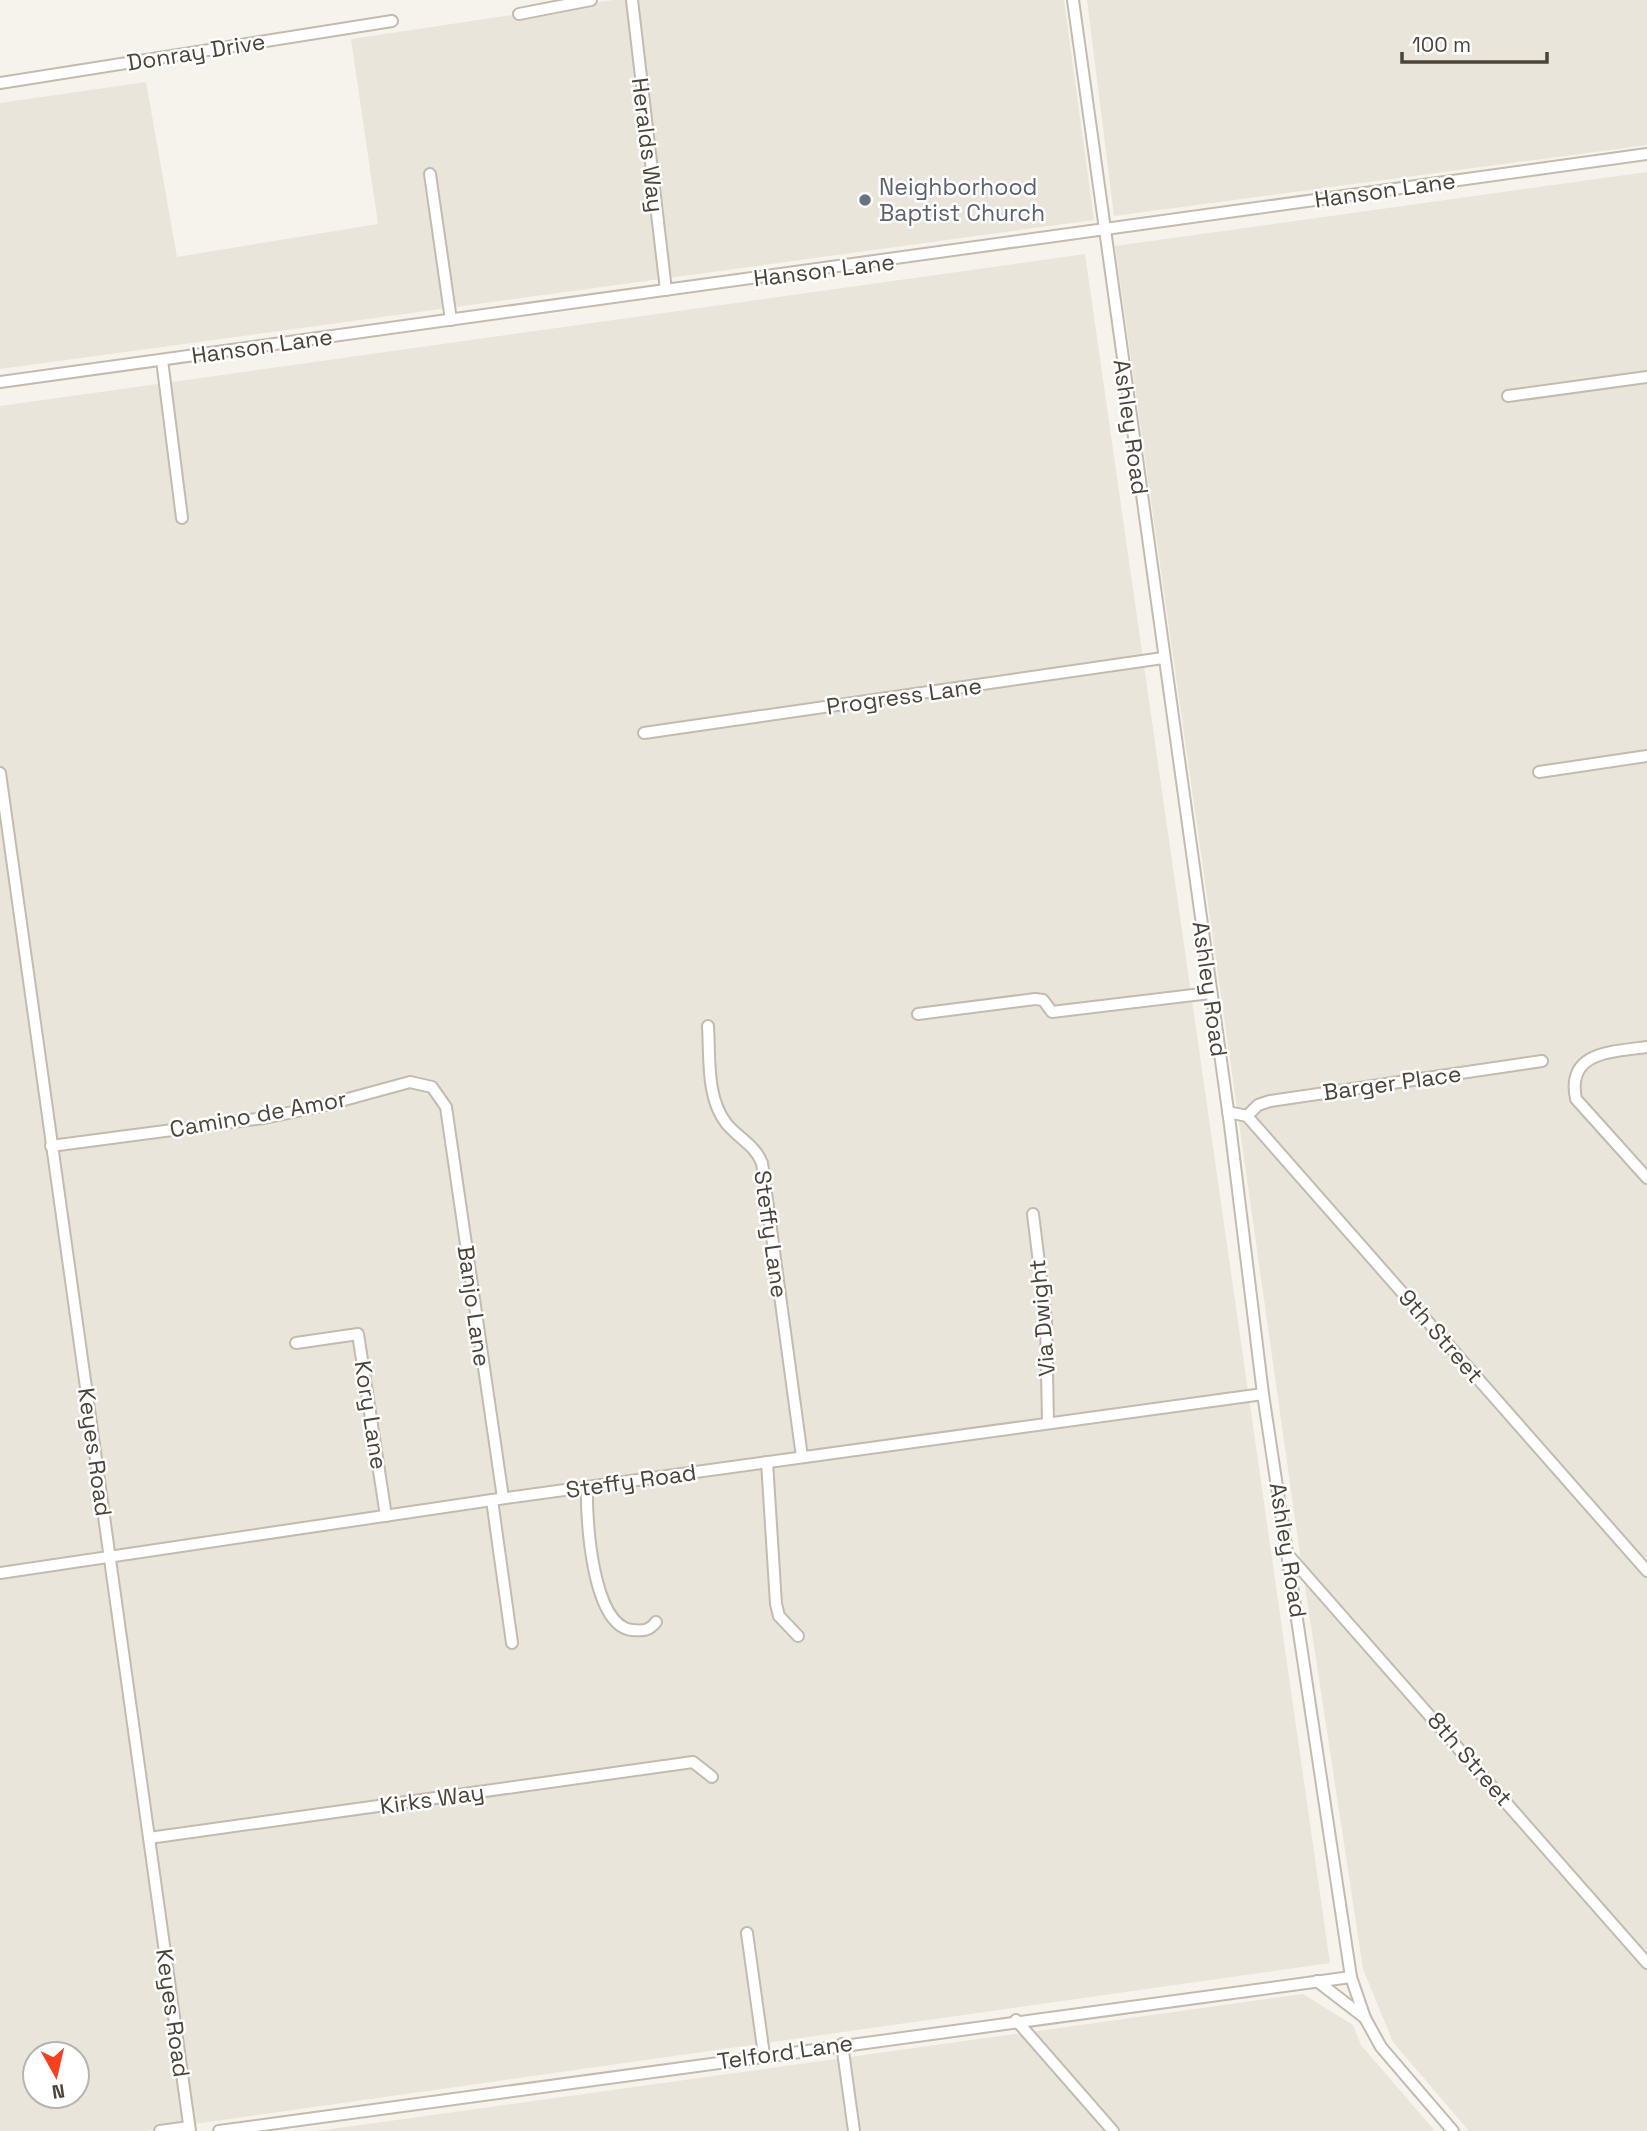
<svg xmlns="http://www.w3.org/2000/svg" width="1647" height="2131" font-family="'Space Grotesk',sans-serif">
<rect width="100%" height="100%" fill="#f6f3ec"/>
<g fill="#eae5da" fill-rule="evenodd">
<path d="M613,0h451l30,220 -1094,149v-266l146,-21 31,175 201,-33 -27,-185z"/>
<path d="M1087,0h560v145l-533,71z"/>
<path d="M1647,172v1959h-178l-76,-89 -30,-73 -64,-422 -184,-1301z"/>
<path d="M1085,254l245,1709 -1185,168h-145v-1725zM35,2054h42v42h-42z"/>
<path d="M1303,1994l50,31 8,20 74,86h-1118z"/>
</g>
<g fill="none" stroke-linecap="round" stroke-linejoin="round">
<g stroke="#c2bbae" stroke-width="14">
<g id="minor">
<path d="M632,0l34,290"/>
<path d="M1073,0l157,1125 33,269 88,583 14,41 16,29 72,84"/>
<path d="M519,14l72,-14"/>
<path d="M0,83l392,-62"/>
<path d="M430,174l21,146"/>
<path d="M162,360l20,158"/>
<path d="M0,382l1647,-228"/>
<path d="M1508,396l139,-19"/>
<path d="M644,733l519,-75"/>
<path d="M1539,772l108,-16"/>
<path d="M0,773l190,1358"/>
<path d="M918,1014l117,-15 8,1 9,12 158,-19"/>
<path d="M708,1026c2,31 -2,71 18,97 12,15 29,22 36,40l40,294"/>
<path d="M1647,1047c-35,5 -81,4 -71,52l71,79"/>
<path d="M1228,1112l19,4 400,455"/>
<path d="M1247,1116l11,-11 12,-4 272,-40"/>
<path d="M51,1146l213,-28 58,-12 88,-24 22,5 14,20 57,391"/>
<path d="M1033,1214l13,106 2,103"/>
<path d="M296,1343l62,-9 28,182"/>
<path d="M767,1462l9,142 3,12 19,20"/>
<path d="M587,1487c-1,32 5,139 45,143 11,1 17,1 24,-8"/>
<path d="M492,1500l20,143"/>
<path d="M1291,1558l356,405"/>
<path d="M0,1573l492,-73 771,-106"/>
<path d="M149,1838l544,-76 19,15"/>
<path d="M747,1933l17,122"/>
<path d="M1317,1981l48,37"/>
<path d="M1016,2020l97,111"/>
<path d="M842,2044l12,87"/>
<path d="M160,2131l29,-4"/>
<path d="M219,2131l1132,-154"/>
</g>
</g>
<use href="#minor" stroke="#fff" stroke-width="10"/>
</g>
<circle fill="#6b7280" stroke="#fff" stroke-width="2.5" cx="865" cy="200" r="7"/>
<g text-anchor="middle" stroke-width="5" stroke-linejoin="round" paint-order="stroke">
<g font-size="23" fill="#4b4439" stroke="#fff">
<text transform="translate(196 52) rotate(-9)" y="8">Donray Drive</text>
<text transform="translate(648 145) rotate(83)" y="8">Heralds Way</text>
<text transform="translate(1385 190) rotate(-8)" y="8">Hanson Lane</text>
<text transform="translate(824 270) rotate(-7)" y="8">Hanson Lane</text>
<text transform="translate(262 346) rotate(-8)" y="8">Hanson Lane</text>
<text transform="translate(1131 427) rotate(82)" y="8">Ashley Road</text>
<text transform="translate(904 696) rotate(-8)" y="8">Progress Lane</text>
<text transform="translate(1210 989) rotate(82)" y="8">Ashley Road</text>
<text transform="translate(1392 1083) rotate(-8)" y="8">Barger Place</text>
<text transform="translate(258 1114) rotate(-10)" y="8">Camino de Amor</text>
<text transform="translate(771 1234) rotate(82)" y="8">Steffy Lane</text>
<text transform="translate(474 1306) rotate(82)" y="8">Banjo Lane</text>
<text transform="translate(1042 1318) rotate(-95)" y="8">Via Dwight</text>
<text transform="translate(1441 1336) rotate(49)" y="8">9th Street</text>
<text transform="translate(371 1415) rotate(81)" y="8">Kory Lane</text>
<text transform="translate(95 1452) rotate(82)" y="8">Keyes Road</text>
<text transform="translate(631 1481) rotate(-8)" y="8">Steffy Road</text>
<text transform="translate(1288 1550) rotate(81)" y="8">Ashley Road</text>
<text transform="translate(1470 1759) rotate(49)" y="8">8th Street</text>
<text transform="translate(432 1799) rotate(-8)" y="8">Kirks Way</text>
<text transform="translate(173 2013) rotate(82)" y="8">Keyes Road</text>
<text transform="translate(785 2052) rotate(-8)" y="8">Telford Lane</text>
</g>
<g font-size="23" fill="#5b616d" stroke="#fff" text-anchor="start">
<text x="879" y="195">Neighborhood<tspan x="879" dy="26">Baptist Church</tspan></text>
</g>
</g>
<g transform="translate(56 2075) rotate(172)"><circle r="33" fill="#ffffff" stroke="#b7b4b0" stroke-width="2"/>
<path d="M0-5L12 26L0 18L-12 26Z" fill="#fc3f1d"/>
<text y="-10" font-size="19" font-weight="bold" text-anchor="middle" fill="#4b4439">N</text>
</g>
<path d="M1402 52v10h145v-10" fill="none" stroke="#4b4439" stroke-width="3.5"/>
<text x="1412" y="52" font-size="21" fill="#4b4439" stroke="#ffffff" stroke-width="5" paint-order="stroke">100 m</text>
</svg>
